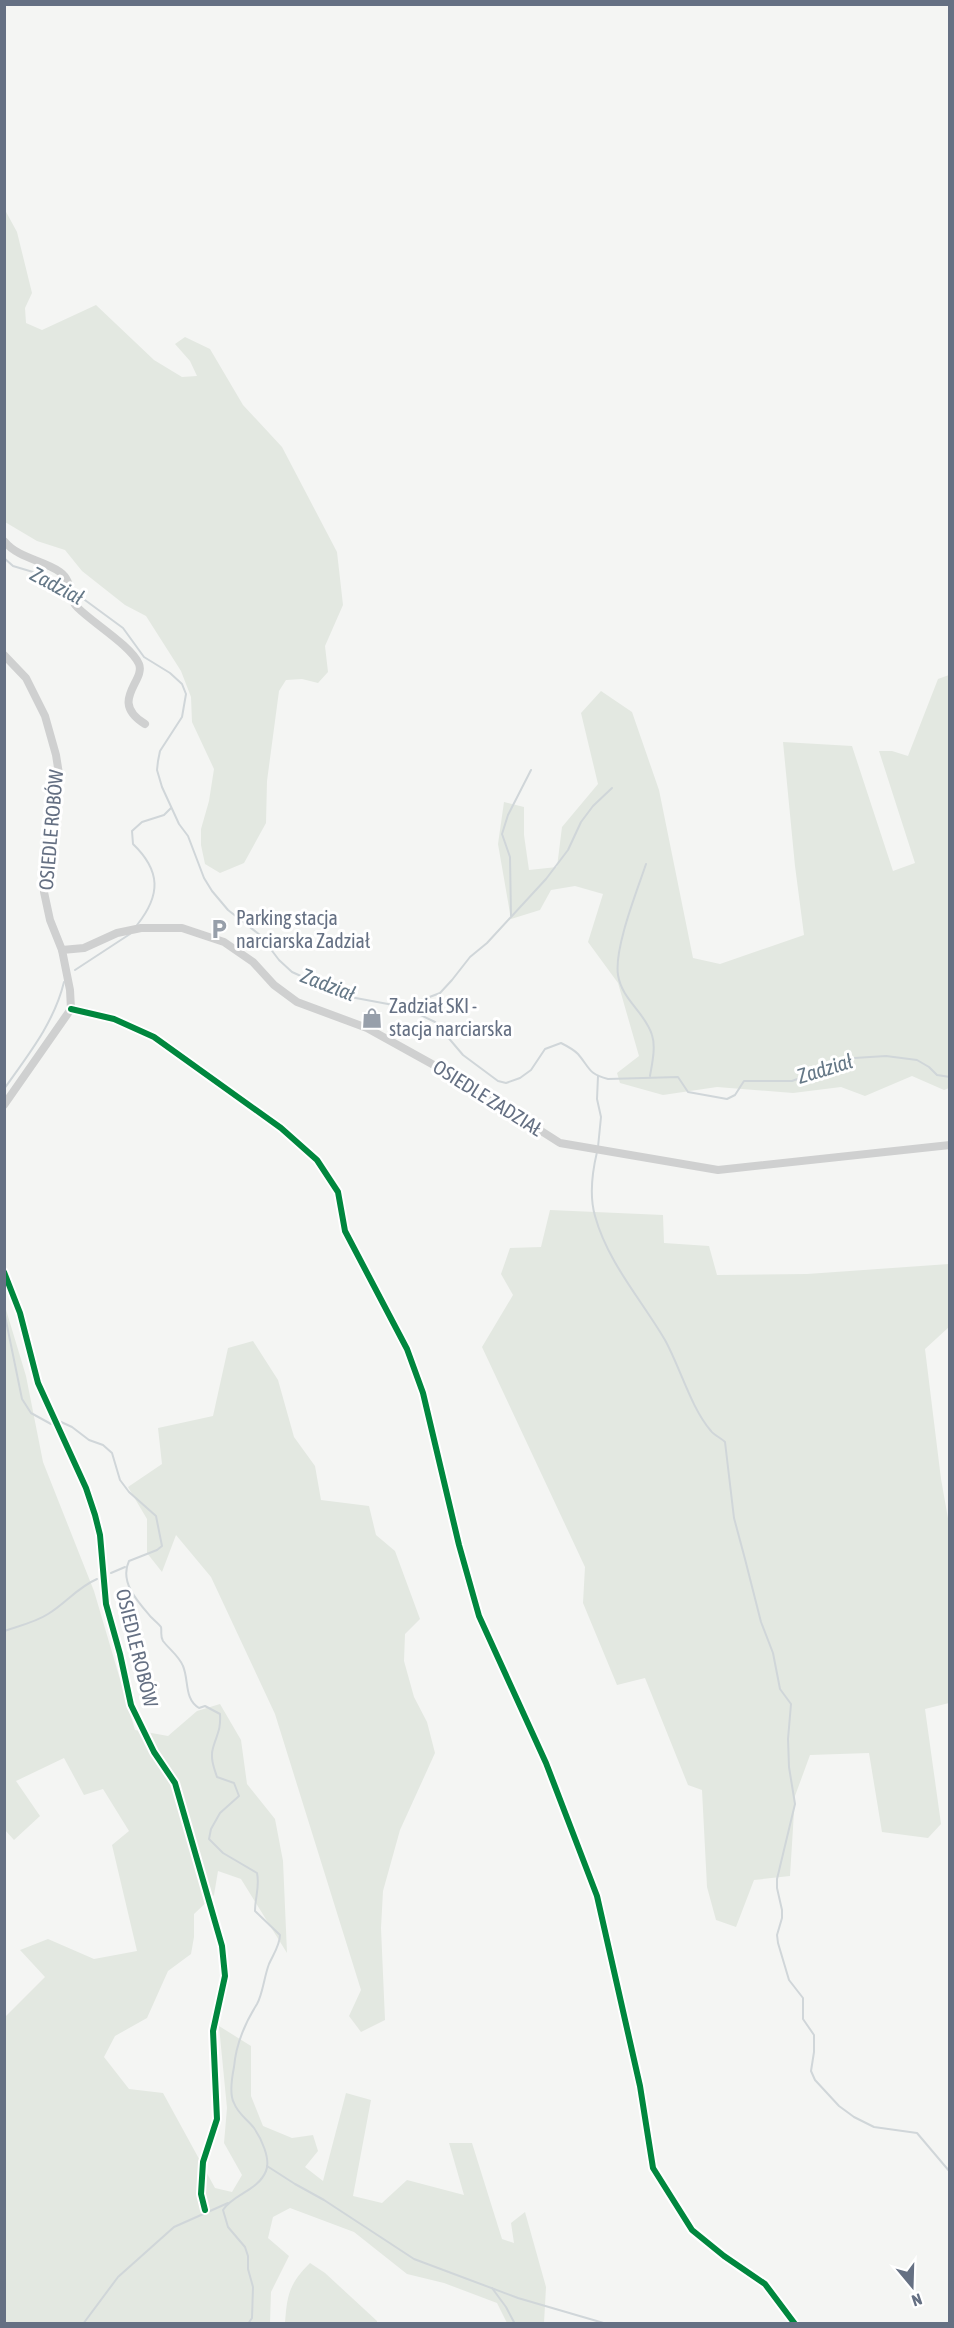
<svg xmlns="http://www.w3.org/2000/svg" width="954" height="2328" font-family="'Asap Condensed',sans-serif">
<rect width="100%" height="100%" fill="#f4f5f3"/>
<g fill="#e3e8e1">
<path d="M5,210l12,22 15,61 -7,15 1,15 16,7 54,-25 58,55 28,17 15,-1 -7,-15 -15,-17 10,-7 25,12 33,56 39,42 55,105 6,53 -18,41 3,26 -10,11 -16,-4 -16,1 -7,11 -12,90 -1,42 -22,40 -24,10 -15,-9 -4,-19v-16l8,-28 5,-32 -22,-47 -1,-25 -10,-26 -35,-55 -21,-11 -43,-34 -17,-21 -28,-9 -32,-19z"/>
<path d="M949,675v413l-5,2 -32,-14 -47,20 -24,-9 -48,6 -76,-6 -54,8 -43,-12 -3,-10 22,-17 -21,-73 -30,-41 15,-48 -28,-8 -24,4 -11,20 -29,9 -13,-75 6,-42 20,5v28l5,35 28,-3 5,-40 36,-43 -17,-71 20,-22 31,21 27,78 34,168 27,6 84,-29 -9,-69 -12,-124 69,4 41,125 22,-8 -36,-112h13l16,5 30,-77z"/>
<path d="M550,1210l113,5 1,28 45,3 8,29 90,-1 142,-10v63l-24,22 16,130 8,45v179l-24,6 16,115 -13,14 -46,-6 -13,-79 -59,2 -15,41 -5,80 -36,4 -18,47 -20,-7 -9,-33 -5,-97 -14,-5 -43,-107 -28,7 -34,-82 2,-36 -103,-220 31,-52 -12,-21 9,-26 31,-1z"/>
<path d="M4,1303l22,73 17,86 51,129 41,139 33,6 29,-25 23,-7 21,36 6,44 28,35 8,42 4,92 -46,-74 -23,-8 -4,24 -20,19v23l-3,17 -23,17 -21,47 -32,18 -11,21 25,32 34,4 52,95 17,4 10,-17 -18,-32 3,-35 -8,-82 32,20v50l12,30 29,12 21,-3 5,16 -13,16 18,14 23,-88 25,7 -18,96 29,7 25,-23 57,15 -15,-52h23l30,96 12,4 -3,-20 14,-11 21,75 -2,36h-37l-10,-20 -53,-20 -37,-9 -53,-42 -64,-24 -17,9 -5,21 21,18 -18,36 -1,31h-265v-306l40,-40 -25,-27 28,-11 46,20 43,-8 -25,-106 17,-14 -26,-42 -19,6 -20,-37 -48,23 24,35 -26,24 -9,-10z"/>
<path d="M253,1341l25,39 16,57 21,29 6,34 48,6 7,29 19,16 25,68 -15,15 -1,27 10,36 13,25 8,31 -35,77 -17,61 -2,37 4,92 -24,12 -12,-16 12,-26 -86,-276 -64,-137 -35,-42 -14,37 -15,-19v-34l-19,-32 34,-23 -4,-36 55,-12 15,-68z"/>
<path d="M310,2263l15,10 52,48v2h-92c2,-28 4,-39 25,-60z"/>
</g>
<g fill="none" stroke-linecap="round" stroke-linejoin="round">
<g stroke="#d0d6d9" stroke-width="2">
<path d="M4,558l9,8 30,9 10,9 13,4"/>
<path d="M74,592l49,36 21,29 26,16 12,11 4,10 -4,23 -22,34 -2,10 -1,9 5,17 17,37 9,12 16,42 8,13 16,19 32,25 19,25 13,12 53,24 59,11 31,15 28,33 35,26 8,2 14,-5 11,-8 14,-21 16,-6c6,3 13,7 17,11 12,14 10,20 30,25l70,-2 10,15 39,7 8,-4 9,-14h48l62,-23 32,-2 31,4 12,7 8,8 13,2"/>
<path d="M646,864c-9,27 -32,84 -28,111 4,25 27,37 34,60 4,12 0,29 -2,41"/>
<path d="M511,916l-1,-59 -8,-23 6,-19 23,-45"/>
<path d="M137,925c24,-30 24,-54 -4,-81l-1,-13 10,-9 22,-7 7,-7"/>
<path d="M75,970l55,-36"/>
<path d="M406,1006l34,-13 12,-13 18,-23 17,-14 59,-64 22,-29 13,-28 12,-16 19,-18"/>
<path d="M598,1076l-1,23 4,18 -3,30"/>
<path d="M4,1089c24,-34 50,-66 60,-107"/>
<path d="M597,1152c-5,21 -8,43 -2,64 13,47 46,83 70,124 15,27 26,68 46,91 3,4 10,7 14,11l9,76 11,41 16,63 12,31 7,36 11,15 -3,35 1,28 6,37 -18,75v9l5,22v8l-5,17 1,8 11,37 14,18v21l11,16v17l-3,19 4,9 24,26 15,11 20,10 43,6 33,39"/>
<path d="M4,1311l18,88 9,14 20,11"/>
<path d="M59,1421l13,6 17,13 14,5 9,8 8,27 9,12 27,24 6,30 -5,4 -28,11c-10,21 9,41 22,56 3,3 8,7 10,10 1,5 -1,9 2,14 6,8 16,15 20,25 6,14 1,33 16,42l6,-2 15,8c1,16 -3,20 -7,34 -3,10 1,20 4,29l17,6 5,13 -19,17 -9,16 -2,10 14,14 34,20c3,14 -2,24 -2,38l25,24c0,10 -7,20 -11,29 -5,13 -6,29 -12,40 -12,19 -21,40 -23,63 -2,10 -5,27 0,36 4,11 13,16 20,25 7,10 17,31 12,43 -8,20 -33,23 -43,39l5,17 17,20 3,9v13l5,18 -1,31 -4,6"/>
<path d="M111,1573l14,-6"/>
<path d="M4,1631c15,-5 32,-9 44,-17 18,-11 30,-27 49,-35"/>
<path d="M267,2166l28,18 29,16 90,59 104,39 89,26"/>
<path d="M492,2288l14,19 9,17"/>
<path d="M83,2324l35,-47 56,-50 54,-24"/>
</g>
<g stroke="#cfd0d0" stroke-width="8">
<path d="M4,541c15,18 39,19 56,31 14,10 7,26 18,36 15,15 53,38 61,56 7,17 -31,37 6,60"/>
<path d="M4,655l22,23 19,38 11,39 3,19 -11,63 -4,55 6,28 12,30 8,40 1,19 -67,96"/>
<path d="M62,950l22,-2 33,-15 24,-5h41l42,14 29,20 21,23 23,17 70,26 101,56 92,59 158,27 232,-25"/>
<path d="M71,1009l43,10 40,18 127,91 36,32 21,32 7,39 62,118 16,44 36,152 20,71 67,147 51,133 43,190 13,82 39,62 32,26 41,28 30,40"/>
<path d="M4,1272l16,41 18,70 48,105 9,27 5,20 6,69 14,50 11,51 23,47 21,31 47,163 3,30 -12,55 4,88 -14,43 -2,32 4,16"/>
</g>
<g stroke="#fff" stroke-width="10">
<g id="cycleway">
<path d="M71,1009l43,10 40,18 127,91 36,32 21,32 7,39 62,118 16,44 36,152 20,71 67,147 51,133 43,190 13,82 39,62 32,26 41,28 30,40"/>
<path d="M4,1272l16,41 18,70 48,105 9,27 5,20 6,69 14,50 11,51 23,47 21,31 47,163 3,30 -12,55 4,88 -14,43 -2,32 4,16"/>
</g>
</g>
<use href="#cycleway" stroke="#00873e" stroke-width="6"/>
</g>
<defs>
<g id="parking-bare" transform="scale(1.62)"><path d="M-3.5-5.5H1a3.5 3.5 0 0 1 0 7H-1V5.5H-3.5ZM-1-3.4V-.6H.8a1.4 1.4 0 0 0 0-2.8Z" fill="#979faa" stroke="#fff" stroke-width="2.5" paint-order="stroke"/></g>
<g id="shop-bare" transform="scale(1.62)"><path d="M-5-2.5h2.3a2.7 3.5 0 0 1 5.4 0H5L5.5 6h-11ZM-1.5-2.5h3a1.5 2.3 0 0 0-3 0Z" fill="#979faa" stroke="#fff" stroke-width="2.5" paint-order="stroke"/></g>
</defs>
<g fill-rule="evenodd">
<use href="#parking-bare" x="219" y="929"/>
<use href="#shop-bare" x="372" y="1018"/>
</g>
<g text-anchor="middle" stroke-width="6" stroke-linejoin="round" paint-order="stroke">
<g font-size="20" fill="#657083" stroke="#fff">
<text transform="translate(51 830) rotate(-85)" y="7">OSIEDLE ROBÓW</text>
<text transform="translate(488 1098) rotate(32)" y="7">OSIEDLE ZADZIAŁ</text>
<text transform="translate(137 1648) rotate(76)" y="7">OSIEDLE ROBÓW</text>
</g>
<g font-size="20" fill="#657083" stroke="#fff" text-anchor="start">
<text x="236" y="925">Parking stacja<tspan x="236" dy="23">narciarska Zadział</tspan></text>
<text x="389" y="1013">Zadział SKI -<tspan x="389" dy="23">stacja narciarska</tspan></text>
</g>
<g font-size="21" font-style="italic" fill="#657887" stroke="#fff">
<text transform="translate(57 586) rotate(28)" y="7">Zadział</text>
<text transform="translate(328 985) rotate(21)" y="7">Zadział</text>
<text transform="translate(825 1069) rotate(-17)" y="7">Zadział</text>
</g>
</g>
<rect width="954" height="2328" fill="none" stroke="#657083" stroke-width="12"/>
<g transform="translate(912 2286) rotate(161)" stroke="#ffffff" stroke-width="4.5" paint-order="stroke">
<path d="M0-4.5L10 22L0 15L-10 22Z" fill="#657083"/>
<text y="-9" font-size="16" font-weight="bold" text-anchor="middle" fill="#657083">N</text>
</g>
</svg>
